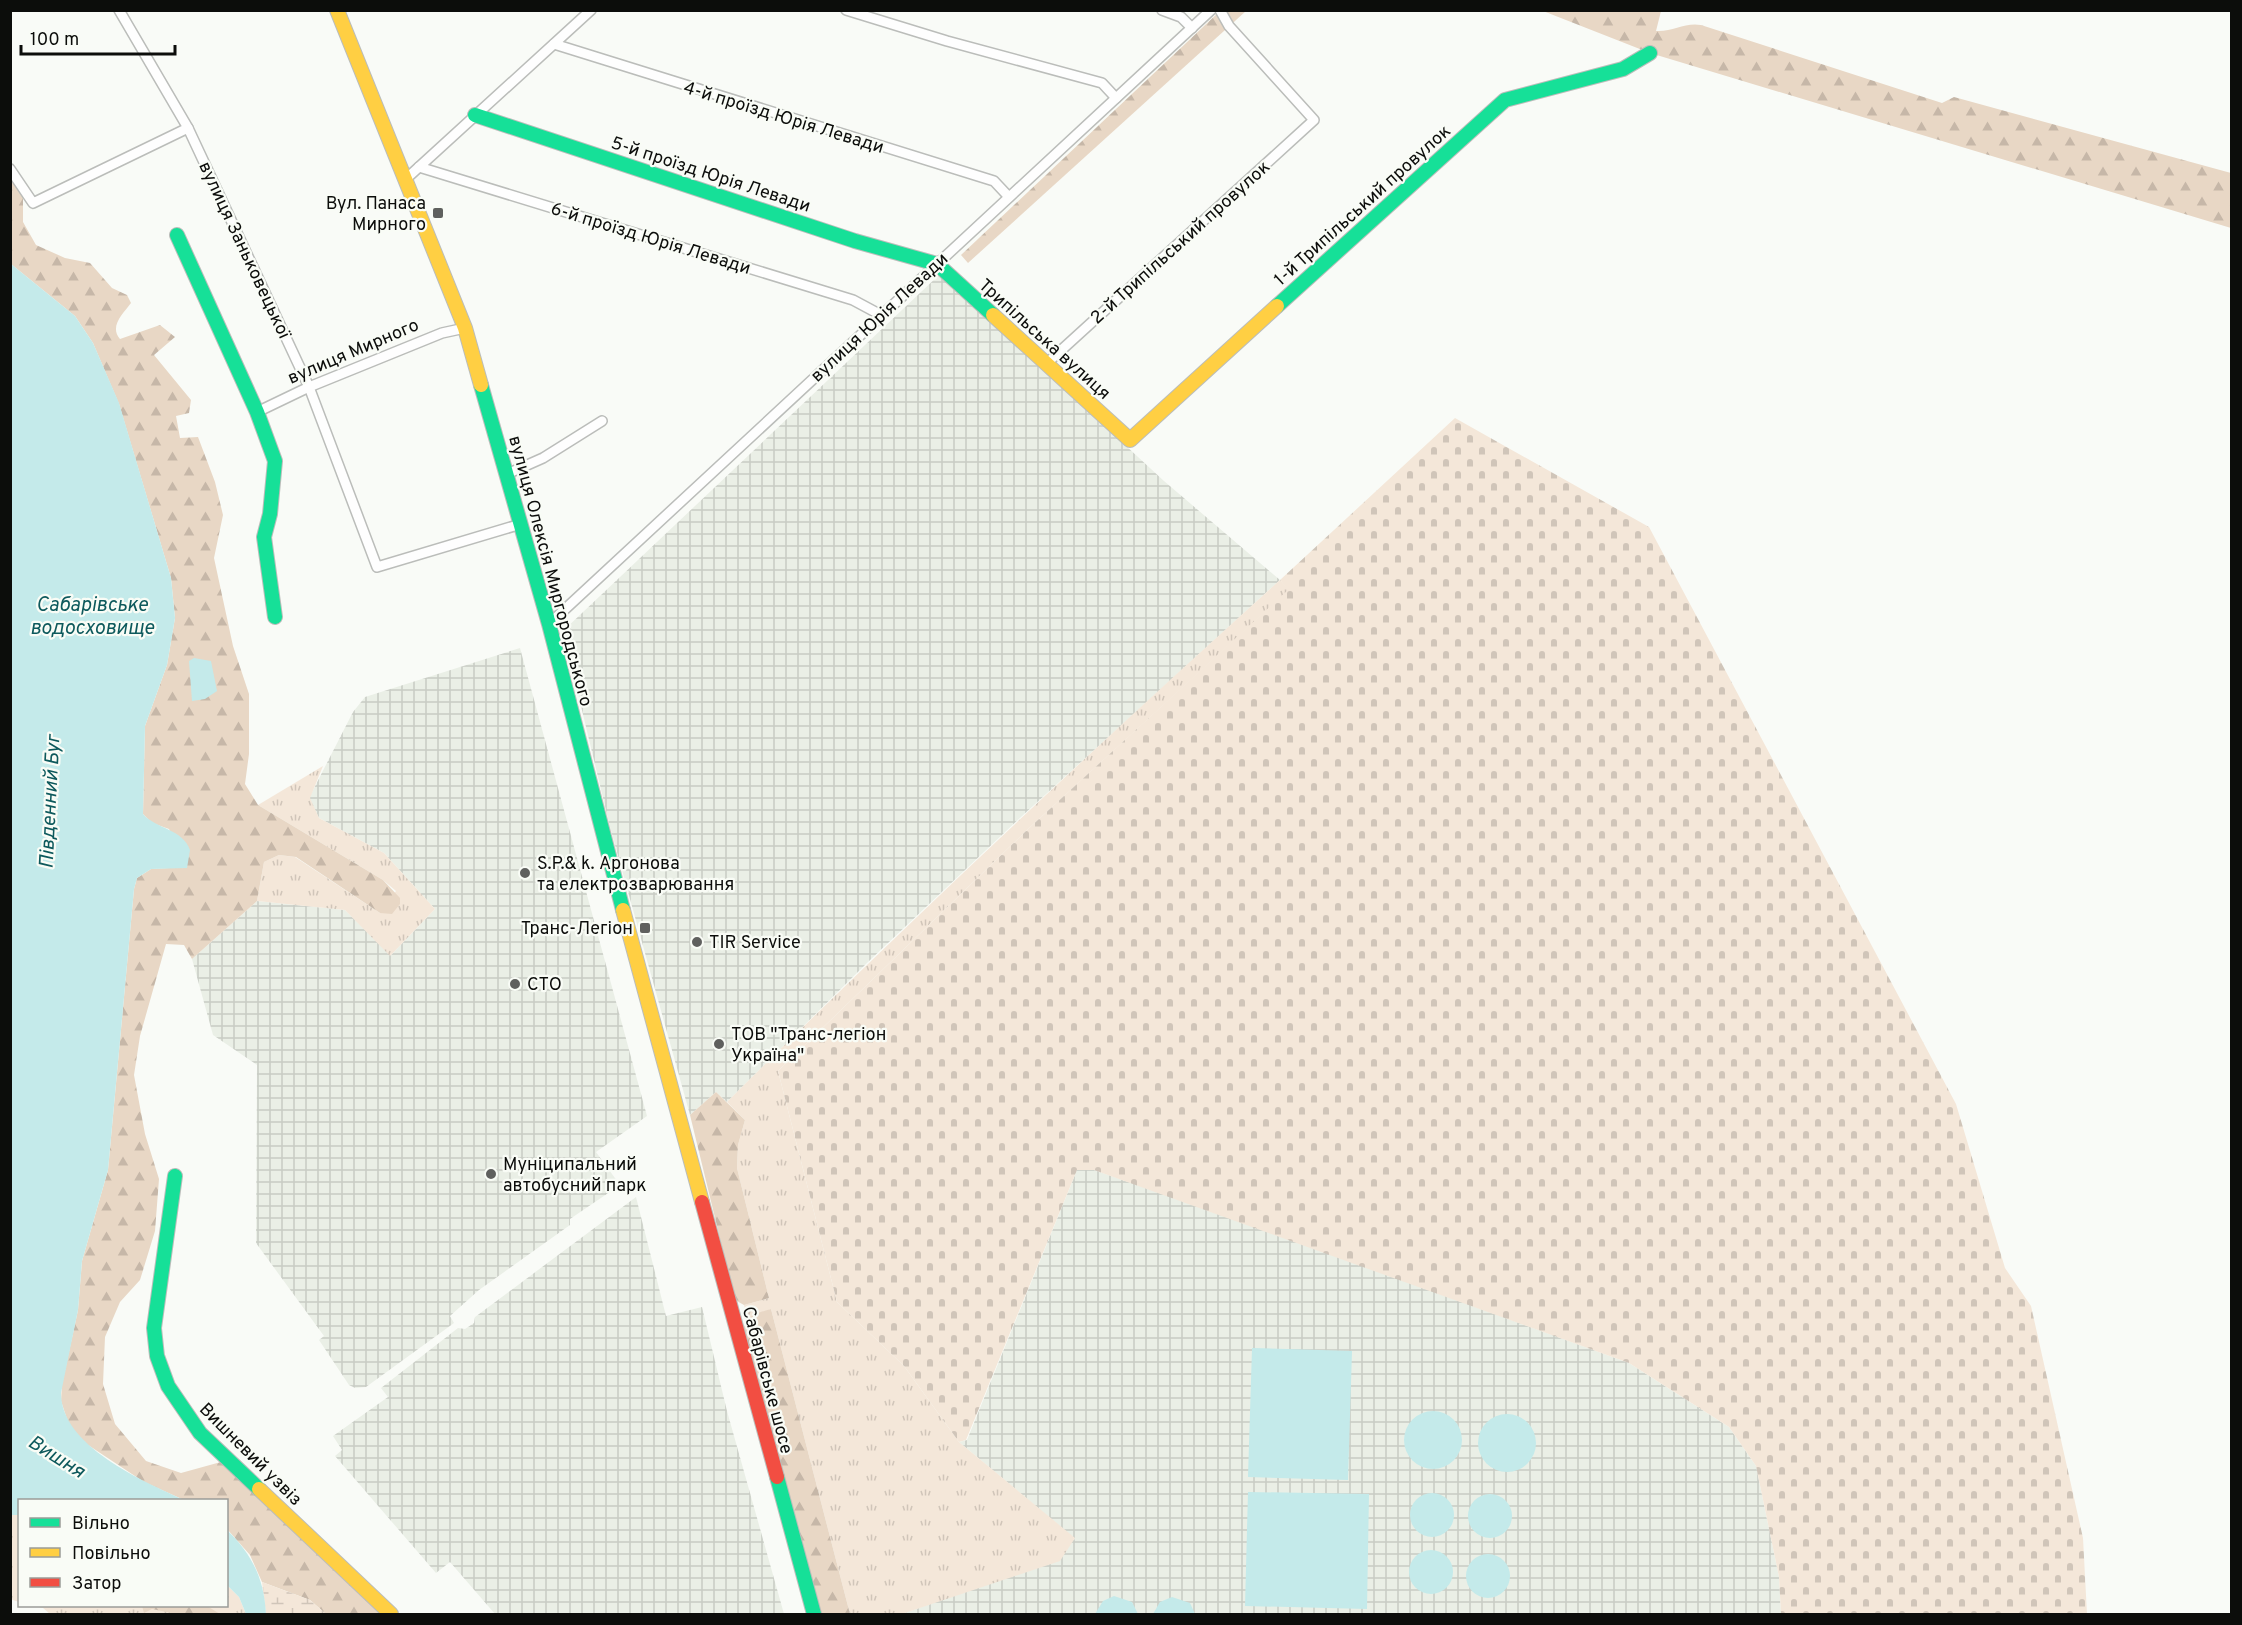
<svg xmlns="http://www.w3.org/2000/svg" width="2242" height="1625" font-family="Overpass,sans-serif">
<defs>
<pattern id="industrial-grid" width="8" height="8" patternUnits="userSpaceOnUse" patternTransform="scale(1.5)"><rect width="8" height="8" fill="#eaefe6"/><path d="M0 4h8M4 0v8" fill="none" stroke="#c8ccc4"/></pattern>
<pattern id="grass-tufts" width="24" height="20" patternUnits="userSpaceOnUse" patternTransform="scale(1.5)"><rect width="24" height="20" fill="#f4e7d9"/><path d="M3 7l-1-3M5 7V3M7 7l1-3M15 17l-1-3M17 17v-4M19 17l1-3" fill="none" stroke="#d0c5b9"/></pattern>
<pattern id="forest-firs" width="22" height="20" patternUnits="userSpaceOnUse" patternTransform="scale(1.5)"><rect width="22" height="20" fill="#e8d7c5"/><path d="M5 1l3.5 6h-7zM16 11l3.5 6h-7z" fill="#c6b7a8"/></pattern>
<pattern id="wetland-marsh" width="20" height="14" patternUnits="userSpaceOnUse" patternTransform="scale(1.5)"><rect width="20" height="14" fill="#f4e7d9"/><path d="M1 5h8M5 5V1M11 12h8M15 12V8" fill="none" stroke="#d0c5b9"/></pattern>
<pattern id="cemetery-stones" width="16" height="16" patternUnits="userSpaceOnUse" patternTransform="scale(1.5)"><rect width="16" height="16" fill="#f4e7d9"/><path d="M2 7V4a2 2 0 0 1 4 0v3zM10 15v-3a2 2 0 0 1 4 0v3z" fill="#d0c5b9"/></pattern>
</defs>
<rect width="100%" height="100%" fill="#f9fbf7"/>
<g fill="url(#industrial-grid)">
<path d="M940,274l224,207 116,99 -259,237 -153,145 -141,140 -11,-10 -26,23 -80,-288 -47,-196z"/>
<path d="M520,648l127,468 -51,36 24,33 -50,34v6l-91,65 -29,26 4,7 -88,64 -11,1 -6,-3 -30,-45 5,-4 -68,-93 1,-178 -44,-30 -21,-76 65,-58 88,9 46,45 44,-46 -51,-56 -65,-35 -10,-20 44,-86 12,-15z"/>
<path d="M1077,1170h17l135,47 400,146 100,64 27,39 23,111 2,37h-879l62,-22 111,-53 -116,-97 8,-2z"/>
<path d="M636,1197l30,119 36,-9 25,104 57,203h-289l-45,-52 -14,11 -101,-117 7,-6 -9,-14 55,-39 -7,-9 77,-60 7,1 9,-6 1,-6z"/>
</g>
<g fill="url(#grass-tufts)">
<path d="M1280,580l9,10 -262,240 -249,241 59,231 67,64 55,76 116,96 -15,23 -158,53h-52l-79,-305 -24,10 -3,-14 25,-7 -32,-130 1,-23 7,-25 -18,-18c180,-179 365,-352 553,-522z"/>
<path d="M323,766l-13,32 9,20 65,35 51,56 -45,47 -45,-46 -88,-9 7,-39 15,-7 16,2 85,56 16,-22 -13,-11 -125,-75z"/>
<path d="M19,1515h1l-1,87 -9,-3 1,-84z"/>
<path d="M227,1585l12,12 7,17h-196l-7,-6 -9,-2h192z"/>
</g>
<g fill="url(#forest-firs)">
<path d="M1220,11h26l-278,252 -7,-8z"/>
<path d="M1543,11h118l-5,20c17,1 29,-9 45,-6l241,78 12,-6 277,76v55l-581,-175z"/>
<path d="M10,177l13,20v25l13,23 29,13 25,5 22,25 15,7 4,8c-8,11 -22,23 -11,36l40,-14 15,12 -21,18 37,45 -2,13 -13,3 4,22 18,-1 17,45 8,33 -9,43 19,88 16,48v60l-4,30 13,21 125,75 17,18v6l-8,10 -12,-1 -84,-56 -17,-2 -15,7 -7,39 -65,58 -8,-14 -18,-1 -26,92 -6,39 11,59 14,45 -4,52 -15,49 -20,22 -15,35 -2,47 12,40 31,37 35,12 47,-13 163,154h-65l-16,-14 -48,-18 -12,-27 -23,-26 -1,-29h-42l-40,-18 -59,-39 -16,-18 -8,-24 1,-17 16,-74 4,-49 26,-91 26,-281 3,-11 14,-9 36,-2 -18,-38 -17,-6 -9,-9 2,-88 22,-61 8,-47 -4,-40 -52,-174 -26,-61 -18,-27 -64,-52z"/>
<path d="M716,1092l29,28 -7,25 -1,23 32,130 -25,7 -9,-5 -45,-185z"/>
<path d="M771,1309l79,305h-30l-76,-283c0,-16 14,-18 27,-22z"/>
<path d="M142,1606h65l13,8h-44l-24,-5 -8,4z"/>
</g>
<path fill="url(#wetland-marsh)" d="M262,1582l48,18 16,14h-60z"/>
<path fill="url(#cemetery-stones)" d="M1455,418l194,109 307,577 49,164 26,38 52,232 4,76h-306l-2,-37 -23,-111 -27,-39 -100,-64 -535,-193h-17l-111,270 -7,2 -55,-76 -67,-64 -59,-231 249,-241 261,-240 -8,-10z"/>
<g fill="#c4eaea">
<path d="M11,264l64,52 18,27 26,60 52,175 4,40 -8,47 -22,61 -2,88c13,15 40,15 47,36l-3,18 -36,1 -14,9 -3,11 -26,281 -26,91 -4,49 -17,83c0,53 82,88 123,107h-164l-1,15h-8z"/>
<path d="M194,658l17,3 6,30 -12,8 -13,2 -3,-40z"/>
<path d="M1252,1348l100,3 -4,129 -100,-3z"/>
<circle cx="1433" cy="1440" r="29"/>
<circle cx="1507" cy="1443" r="29"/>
<path d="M1248,1492l121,2 -2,115 -122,-3z"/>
<circle cx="1432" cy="1515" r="22"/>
<circle cx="1490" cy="1516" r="22"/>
<path d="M226,1529c26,25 38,49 40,85h-20l-7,-17 -12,-12z"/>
<circle cx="1431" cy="1572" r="22"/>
<circle cx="1488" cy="1576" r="22"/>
<path d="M1114,1596l18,6 6,12h-43l8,-13z"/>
<path d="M1172,1597l18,6 5,11h-42l7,-12z"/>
</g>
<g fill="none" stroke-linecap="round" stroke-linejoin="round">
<g stroke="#bbbdba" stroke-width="12">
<g id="street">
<path d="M119,10l69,118 121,259 68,180 144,-43"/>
<path d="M846,10l101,31 155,42 14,15"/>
<path d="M1162,10l19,7 11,11"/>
<path d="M554,44l440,137 15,16"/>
<path d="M419,167l434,133 28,15"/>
<path d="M10,169l23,34 155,-75"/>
<path d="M407,178l184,-168"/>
<path d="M1046,364l268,-244 -85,-94 -9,-16"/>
<path d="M257,412l52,-25 133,-54 23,-5"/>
<path d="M507,474l36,-16 59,-37"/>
<path d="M549,624l662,-614"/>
</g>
</g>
<g stroke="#bbbdba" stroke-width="16">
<g id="fast">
<path d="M475,115l380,126 82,23 56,51"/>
<path d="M177,235l80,177 18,49 -5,53 -6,23 11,80"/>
<path d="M1277,306l228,-206 118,-31 27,-16"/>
<path d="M481,385l68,239 74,286"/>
<path d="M175,1176l-21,152 3,28 11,30 32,47 59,56"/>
<path d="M777,1477l37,137"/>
</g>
</g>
<g stroke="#bbbdba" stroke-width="16">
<g id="slow">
<path d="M337,10l128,318 16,57"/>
<path d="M993,315l137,125 147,-134"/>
<path d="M623,910l79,292"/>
<path d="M259,1489l132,125"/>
</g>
</g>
<g stroke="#bbbdba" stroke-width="16">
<path id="jam" d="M702,1202l75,275"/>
</g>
<use href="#street" stroke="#fefefe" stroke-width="9"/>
<use href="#fast" stroke="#16e098" stroke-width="14"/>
<use href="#slow" stroke="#ffcf43" stroke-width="14"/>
<use href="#jam" stroke="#f24e42" stroke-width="14"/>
</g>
<g fill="#5f605e" stroke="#f9fcf6" stroke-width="2">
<rect x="432" y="207" width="12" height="12" rx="3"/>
<circle cx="525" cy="873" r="6"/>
<rect x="639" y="922" width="12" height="12" rx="3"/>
<circle cx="697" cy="942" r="6"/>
<circle cx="515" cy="984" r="6"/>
<circle cx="719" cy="1044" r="6"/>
<circle cx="491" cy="1174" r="6"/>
</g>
<g text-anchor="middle" stroke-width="4.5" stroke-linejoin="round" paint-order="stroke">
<g font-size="18" fill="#0c0d0b" stroke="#f9fcf6">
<text transform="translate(784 117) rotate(17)" y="6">4-й проїзд Юрія Левади</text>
<text transform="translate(711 174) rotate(18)" y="6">5-й проїзд Юрія Левади</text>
<text transform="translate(1362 205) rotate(-42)" y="6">1-й Трипільський провулок</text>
<text transform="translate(651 238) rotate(17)" y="6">6-й проїзд Юрія Левади</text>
<text transform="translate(1180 242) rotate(-42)" y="6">2-й Трипільський провулок</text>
<text transform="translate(245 250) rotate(65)" y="6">вулиця Заньковецької</text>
<text transform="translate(879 317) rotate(-43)" y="6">вулиця Юрія Левади</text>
<text transform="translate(1045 339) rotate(42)" y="6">Трипільська вулиця</text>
<text transform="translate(353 351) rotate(-23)" y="6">вулиця Мирного</text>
<text transform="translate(551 571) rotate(75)" y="6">вулиця Олексія Миргородського</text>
<text transform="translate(768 1380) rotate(75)" y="6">Сабарівське шосе</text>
<text transform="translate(251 1454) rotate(45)" y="6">Вишневий узвіз</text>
</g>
<g font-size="18" fill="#0c0d0b" stroke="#f9fcf6" text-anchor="start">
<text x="426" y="209" text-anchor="end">Вул. Панаса<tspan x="426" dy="21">Мирного</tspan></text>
<text x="537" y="869">S.P.&amp; k. Аргонова<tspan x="537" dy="21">та електрозварювання</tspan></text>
<text x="633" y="934" text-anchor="end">Транс-Легіон</text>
<text x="709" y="948">TIR Service</text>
<text x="527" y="990">СТО</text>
<text x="731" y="1040">ТОВ "Транс-легіон<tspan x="731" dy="21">Україна"</tspan></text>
<text x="503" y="1170">Муніципальний<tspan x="503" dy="21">автобусний парк</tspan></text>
</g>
<g font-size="20" font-style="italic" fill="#0d595c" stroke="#f9fcf6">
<text x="92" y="611">Сабарівське<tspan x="92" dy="23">водосховище</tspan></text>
<text transform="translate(49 802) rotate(-87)" y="7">Південний Буг</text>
<text transform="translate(57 1456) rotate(32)" y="7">Вишня</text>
</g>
</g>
<rect width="2242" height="1625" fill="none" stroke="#0c0d0b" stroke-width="24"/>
<rect x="18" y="1499" width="210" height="108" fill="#f9fcf6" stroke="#9a9c98" stroke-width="1.5"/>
<rect x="30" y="1518" width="30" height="9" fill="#16e098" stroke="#9a9c98" stroke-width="1.5"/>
<text x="72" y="1529" font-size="18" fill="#0c0d0b">Вільно</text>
<rect x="30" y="1548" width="30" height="9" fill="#ffcf43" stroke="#9a9c98" stroke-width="1.5"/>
<text x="72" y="1559" font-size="18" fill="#0c0d0b">Повільно</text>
<rect x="30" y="1578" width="30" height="9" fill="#f24e42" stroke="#9a9c98" stroke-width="1.5"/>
<text x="72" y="1589" font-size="18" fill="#0c0d0b">Затор</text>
<path d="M21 45v9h154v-9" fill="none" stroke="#0c0d0b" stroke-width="3"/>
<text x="30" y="45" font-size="18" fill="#0c0d0b" stroke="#f9fcf6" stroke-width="4.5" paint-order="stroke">100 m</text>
</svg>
